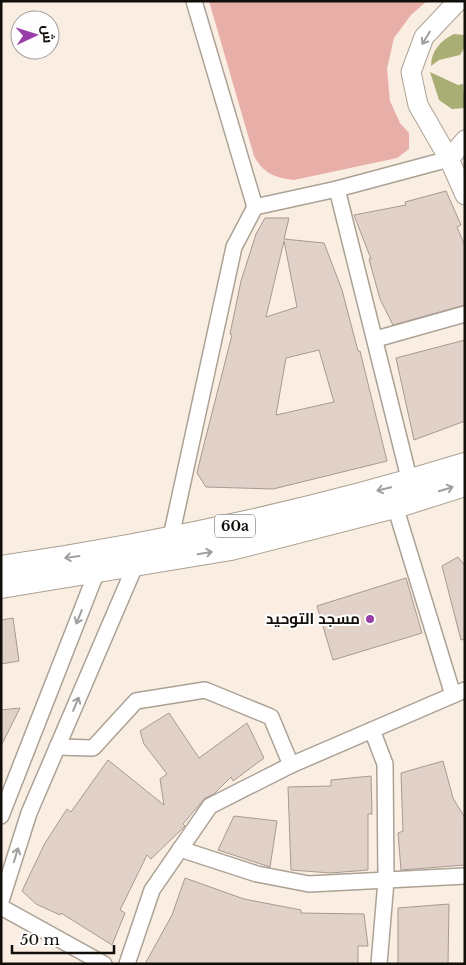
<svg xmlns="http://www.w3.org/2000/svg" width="466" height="965" font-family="'Libre Baskerville',Cairo,serif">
<rect width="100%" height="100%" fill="#faeee2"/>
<path fill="#e8afa8" d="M209,1h218l-16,14 -17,23 -7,31 3,32 10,22 9,10v16l-12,9 -103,22c-19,-2 -31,-7 -40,-24z"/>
<g fill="#a8ae74">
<path d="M454,34l11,1v12l-5,8 -21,5 -8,6c0,-15 10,-26 23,-32z"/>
<path d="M430,72l28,13 5,-1 2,24 -13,1 -13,-9z"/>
</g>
<g fill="#e1d1c9" stroke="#a89991" fill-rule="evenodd">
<path d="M446,191l15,34 -4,2 8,19v59l-72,20 -13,-26 -11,-40h2l-17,-44 52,-10 -1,-3z"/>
<path d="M265,218h24l-5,21 40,4 18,47 16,61h2l27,110 -114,28 -67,-2 -9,-14 5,-21 30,-117 -2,-1 11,-53 15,-47zM284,241l13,66 -31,10zM319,350l15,52 -58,13 10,-57z"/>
<path d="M465,340v81l-51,19 -18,-82z"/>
<path d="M458,557l7,9v73l-4,1 -19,-74z"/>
<path d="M406,578l16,55 -89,27 -16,-54z"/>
<path d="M13,618l6,43 -18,3v-44z"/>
<path d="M20,708l-19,38v-36z"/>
<path d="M169,713l30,45 48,-35 17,35 -31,23 -2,-4 -17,17 -9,4 -22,26 2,2 -34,33 -4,-4 -27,55 5,3 -13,32 -51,-32 -1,2 -24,-11 -14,-13 23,-48 22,-34 4,3 37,-52 56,45 -4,-26 7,-5 -23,-30 -4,-13z"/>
<path d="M443,761l10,37 12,20v47l-64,5 -3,-37 5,-2 -2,-58z"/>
<path d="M371,776l1,38h-4v56l-37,3 -40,-3 -3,-83 43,-1v-6z"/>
<path d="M234,816l43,5 -7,46 -52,-17z"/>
<path d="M185,878l59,21 57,11v3l63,1 4,32h-10v18h-213l27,-49z"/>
<path d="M449,904l-1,60h-50v-56z"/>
</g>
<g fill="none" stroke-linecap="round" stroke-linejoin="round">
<g stroke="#aca195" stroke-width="18">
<g id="minor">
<path d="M194,1l61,206"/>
<path d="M337,189l73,293"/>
<path d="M376,339l89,-25"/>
<path d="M395,506l58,189"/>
<path d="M169,546l65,-299 21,-40 82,-18 112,-30"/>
<path d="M372,730l13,34 1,117 -7,83"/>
<path d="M57,747l36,1 43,-47 69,-11 66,27 20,48"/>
<path d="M1,816l96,-245v-8"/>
<path d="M180,849l77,25 52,10 156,-8"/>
<path d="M1,901l28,-88 106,-247v-7"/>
<path d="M1,907l103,57"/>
<path d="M127,964l25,-74 58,-84 81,-41 174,-75"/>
</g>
</g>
<g stroke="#aca195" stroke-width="21">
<g id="tertiary">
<path d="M458,1l-34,36 -13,35 7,33 31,54 16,36"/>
<path d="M449,159l16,-19"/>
</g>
</g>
<g stroke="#aca195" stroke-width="26">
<g id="primary">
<path d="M1,568c157,-23 312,-56 464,-103"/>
<path d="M1,586l230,-38 164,-42 70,-22"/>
</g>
</g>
<use href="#minor" stroke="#fff" stroke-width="15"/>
<use href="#tertiary" stroke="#fff" stroke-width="19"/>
<use href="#primary" stroke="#fff" stroke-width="24"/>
</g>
<defs><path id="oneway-shaft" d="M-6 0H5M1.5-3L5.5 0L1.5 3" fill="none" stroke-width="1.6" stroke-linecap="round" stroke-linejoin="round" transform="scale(1.25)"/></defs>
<g stroke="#a09f9d">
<use href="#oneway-shaft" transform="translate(426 38) rotate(121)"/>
<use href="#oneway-shaft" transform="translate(384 489) rotate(166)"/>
<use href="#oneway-shaft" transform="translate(446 489) rotate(-17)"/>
<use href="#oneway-shaft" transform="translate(205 553) rotate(-10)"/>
<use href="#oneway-shaft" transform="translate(72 557) rotate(172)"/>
<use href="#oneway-shaft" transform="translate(79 617) rotate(112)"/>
<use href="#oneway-shaft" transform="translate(76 704) rotate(-67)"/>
<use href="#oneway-shaft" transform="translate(16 855) rotate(-73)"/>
</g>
<circle fill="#993ea8" stroke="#fefefe" stroke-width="2" cx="370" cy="619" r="5"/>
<g text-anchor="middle" stroke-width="4" stroke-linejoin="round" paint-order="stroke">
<rect fill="#fefefe" stroke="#595653" stroke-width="1" x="215" y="514.5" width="40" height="23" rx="4"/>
<g font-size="14" font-weight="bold" fill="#120e0a">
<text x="235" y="531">60a</text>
</g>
<g font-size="15" font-weight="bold" fill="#120e0a" stroke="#fefefe" text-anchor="end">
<text x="360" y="624">مسجد التوحيد</text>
</g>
</g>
<rect width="466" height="965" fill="none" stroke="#120e0a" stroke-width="5"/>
<g transform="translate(35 35) rotate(86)"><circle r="24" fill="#fefefe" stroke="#a09e9c"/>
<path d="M0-4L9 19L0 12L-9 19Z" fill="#993ea8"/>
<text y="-8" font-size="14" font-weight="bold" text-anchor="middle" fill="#120e0a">ش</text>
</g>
<path d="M12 945v8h102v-8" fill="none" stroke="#120e0a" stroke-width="2.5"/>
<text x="20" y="945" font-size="15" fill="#120e0a" stroke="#fefefe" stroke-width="4" paint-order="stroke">50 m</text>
</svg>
